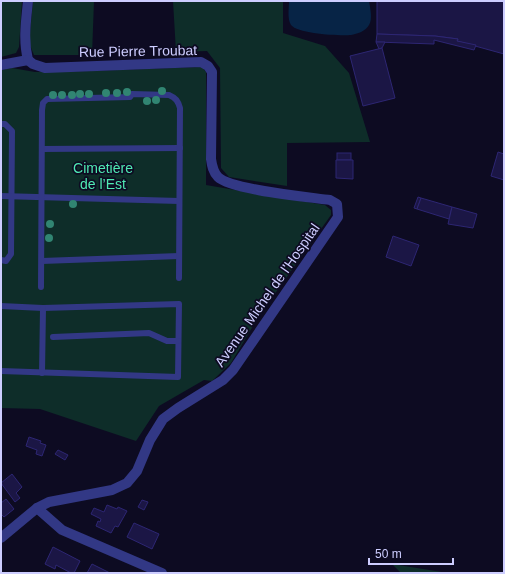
<svg xmlns="http://www.w3.org/2000/svg" width="505" height="574" font-family="Helvetica,sans-serif">
<rect width="100%" height="100%" fill="#0d0b22"/>
<g fill="#0e2d29">
<path d="M1,1h21l-3,46 -3,6 -15,4z"/>
<path d="M33,1h61l-2,54h-58l-5,-12z"/>
<path d="M173,1h110v32l42,13 24,27 21,69 -83,1v43l-58,-9 -8,-9 -1,-100 -13,-17 -31,1z"/>
<path d="M202,67l4,5v113l119,20 6,5v5l-72,101 -28,47 -19,18 -8,-1 -45,26 -23,35 -96,-32 -39,-1v-338l11,-2 23,4 56,-1z"/>
<path d="M392,564l56,9h-47z"/>
</g>
<path fill="#072446" d="M289,1h80c1,7 4,18 0,24 -3,6 -12,9 -18,10 -11,1 -53,-1 -60,-10 -4,-6 -2,-17 -2,-24z"/>
<g fill="#1b1645" stroke="#2d2673">
<path d="M377,1h127v53l-47,-13 1,-2 -23,-3 -58,-2z"/>
<path d="M377,34l58,2 23,3 -1,2 19,4 -2,5 -40,-10v4l-58,-2z"/>
<path d="M376,42h9l-3,6 -3,1z"/>
<path d="M382,48l13,50 -32,8 -13,-50z"/>
<path d="M498,152l6,2v26l-13,-4z"/>
<rect x="337" y="153" width="14" height="7"/>
<path d="M336,160h17v19l-17,-1z"/>
<path d="M418,197l3,1 -4,11 -3,-1z"/>
<path d="M421,198l31,9 -3,12 -32,-10z"/>
<path d="M452,207l25,7 -4,14 -25,-4z"/>
<path d="M393,236l26,9 -8,21 -25,-9z"/>
<path d="M29,437l12,4 -1,2 6,2 -4,11 -6,-2 1,-4 -11,-4z"/>
<path d="M58,450l10,5 -3,5 -10,-6z"/>
<path d="M12,474l10,13 -6,6 4,5 -5,4 -14,-19z"/>
<path d="M6,499l8,10 -10,8 -3,-3v-11z"/>
<path d="M142,500l6,2 -4,8 -6,-3z"/>
<path d="M107,505l10,4 1,-2 9,4 -9,16 -3,-1 -4,7 -15,-7 2,-5 2,1 1,-3 -10,-5 3,-6 10,4z"/>
<path d="M134,523l25,11 -7,15 -25,-12z"/>
<path d="M53,547l27,14 -6,12h-3l-15,-8 -1,4 -10,-5z"/>
<path d="M92,564l18,9h-23z"/>
</g>
<g fill="none" stroke-linecap="round" stroke-linejoin="round">
<g stroke="#323885" stroke-width="6">
<path d="M1,124h4l7,7 -1,123 -5,7 -5,-1"/>
<path d="M42,149l138,-1"/>
<path d="M1,196l178,5"/>
<path d="M42,261l137,-5"/>
<path d="M41,287l1,-177 1,-7 4,-4 83,-2 2,-3 37,1c7,3 9,6 11,13l-1,170"/>
<path d="M1,306l42,2 136,-4 -1,73 -177,-6"/>
<path d="M53,337l96,-4 18,8h11"/>
<path d="M42,373l1,-65"/>
</g>
<g stroke="#323885" stroke-width="10">
<path d="M28,1c-2,20 -5,39 0,59"/>
<path d="M1,65l27,-5"/>
<path d="M37,508l25,22 100,43"/>
<path d="M1,538l36,-30 12,-6 63,-12 15,-7 10,-12 13,-31 13,-21 15,-11 45,-28 10,-10 105,-153 -1,-13 -7,-4c-21,-3 -99,-10 -112,-23 -5,-5 -6,-11 -7,-18l1,-87 -4,-6 -7,-4 -156,6 -12,-4 -5,-4"/>
</g>
</g>
<g fill="#318572">
<circle cx="162" cy="91" r="4"/>
<circle cx="127" cy="92" r="4"/>
<circle cx="106" cy="93" r="4"/>
<circle cx="117" cy="93" r="4"/>
<circle cx="80" cy="94" r="4"/>
<circle cx="89" cy="94" r="4"/>
<circle cx="53" cy="95" r="4"/>
<circle cx="62" cy="95" r="4"/>
<circle cx="72" cy="95" r="4"/>
<circle cx="156" cy="100" r="4"/>
<circle cx="147" cy="101" r="4"/>
<circle cx="73" cy="204" r="4"/>
<circle cx="50" cy="224" r="4"/>
<circle cx="49" cy="238" r="4"/>
</g>
<g text-anchor="middle" stroke-width="3.5" stroke-linejoin="round" paint-order="stroke">
<g font-size="14" fill="#cdcdff" stroke="#0d0b22">
<text transform="translate(138 51) rotate(-1)" y="5">Rue Pierre Troubat</text>
<text transform="translate(267 295) rotate(-55)" y="5">Avenue Michel de l'Hospital</text>
</g>
<g font-size="14" fill="#4fe9b3" stroke="#0d0b22">
<text x="103" y="173">Cimetière<tspan x="103" dy="16">de l’Est</tspan></text>
</g>
</g>
<rect width="505" height="574" fill="none" stroke="#cdcdff" stroke-width="4"/>
<path d="M369 558v6h84v-6" fill="none" stroke="#cdcdff" stroke-width="2"/>
<text x="375" y="558" font-size="12" fill="#cdcdff" stroke="#0d0b22" stroke-width="3" paint-order="stroke">50 m</text>
</svg>
